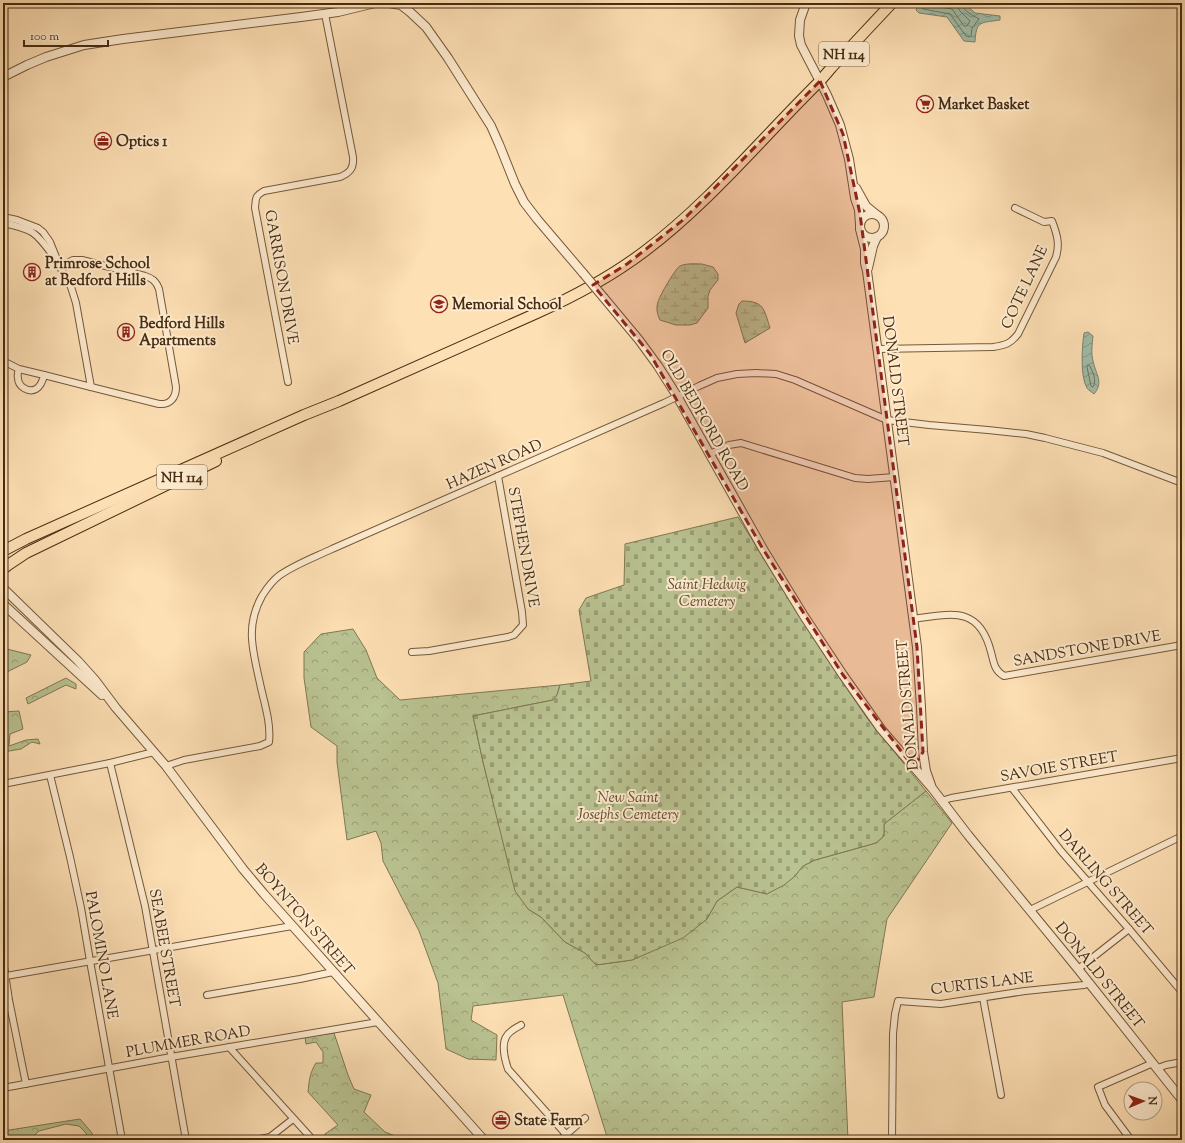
<svg xmlns="http://www.w3.org/2000/svg" width="1185" height="1143" font-family="'Sorts Mill Goudy',serif">
<defs>
<pattern id="forest-crowns" width="20" height="18" patternUnits="userSpaceOnUse"><rect width="20" height="18" fill="#bac392"/><path d="M2 6a3 3 0 1 1 6 0M12 15a3 3 0 1 1 6 0" fill="none" stroke="#999f76"/></pattern>
<pattern id="wetland-marsh" width="20" height="14" patternUnits="userSpaceOnUse"><rect width="20" height="14" fill="#bac392"/><path d="M1 5h8M5 5V1M11 12h8M15 12V8" fill="none" stroke="#999f76"/></pattern>
<pattern id="cemetery-stones" width="16" height="16" patternUnits="userSpaceOnUse"><rect width="16" height="16" fill="#bac392"/><path d="M2 7V4a2 2 0 0 1 4 0v3zM10 15v-3a2 2 0 0 1 4 0v3z" fill="#999f76"/></pattern>
<pattern id="water-waves" width="16" height="10" patternUnits="userSpaceOnUse"><rect width="16" height="10" fill="#a0bdaa"/><path d="M0 5q4-4 8 0t8 0" fill="none" stroke="#849a89"/></pattern>
</defs>
<rect width="100%" height="100%" fill="#fee0b5"/>
<filter id="stains"><feTurbulence type="fractalNoise" baseFrequency=".005" numOctaves="4"/><feColorMatrix values="0 0 0 0 .2 0 0 0 0 .09 0 0 0 0 .02 0 0 0 .5 -.17"/></filter>
<radialGradient id="worn" r=".72"><stop offset=".6" stop-color="#630" stop-opacity="0"/><stop offset="1" stop-color="#630" stop-opacity=".3"/></radialGradient>
<g fill="url(#forest-crowns)" stroke="#807852">
<path d="M353,629l13,21 11,28 23,22 160,-15 -3,10 -4,5 -80,16 10,46 16,62 29,85 13,8 24,25 20,11 11,12 36,-5 18,-8 57,-33 10,-18 20,-14 30,7 27,-17 9,-11 12,-6 61,-17 8,-7v-12l42,-33 26,32 -65,96 -13,78 -32,5 6,138h-240l-45,-145 -90,11 -2,14 26,15 -1,25 -28,-1 -22,-10 -8,-66 -19,-52 -36,-70 -2,-18 -5,-12 -29,9 -10,-78v-16l-26,-19 -7,-49v-26l17,-18z"/>
<path d="M3,648l28,7 -4,7 -24,12z"/>
<path d="M66,678l10,6v5l-10,-4 -38,19 -2,-6z"/>
<path d="M19,711l4,18 -13,5 -1,12 17,-6 12,-1 2,5 -8,-2 -11,7 -18,3v-40z"/>
<path d="M334,1033l14,42 6,14 17,6 -7,17 21,20 13,5 3,3h-77l1,-6 13,-9 -30,-33c1,-11 2,-20 8,-29h7v-11l-7,-10 -10,2 -1,-7z"/>
<path d="M80,1119l12,14 2,7h-8v-7l-7,-7 -13,-2 -27,7 -10,9h-26v-9z"/>
</g>
<g fill="url(#wetland-marsh)" stroke="#807852">
<path d="M702,264l11,3 5,7v6l-8,10 -2,6v12l-11,15 -7,2h-14l-16,-5c-3,-6 -4,-12 -2,-18 2,-7 17,-33 22,-36 6,-3 16,-2 22,-2z"/>
<path d="M742,301c22,0 22,8 28,27l-25,15 -9,-30 3,-9z"/>
</g>
<path fill="url(#cemetery-stones)" stroke="#807852" d="M738,517l81,130 48,71 59,73 -42,33v12l-8,7 -61,17 -12,6 -9,11 -10,8 -17,9 -30,-7 -20,14 -10,18 -24,19 -51,22 -36,5 -11,-12 -20,-11 -24,-25 -13,-8 -13,-18 -32,-129 -10,-46 80,-16 4,-5 3,-10 31,-4 -12,-71 7,-12 38,-13 1,-41z"/>
<g fill="url(#water-waves)" stroke="#7c836d">
<path d="M921,3h43l11,10 25,3v4c-19,3 -24,0 -25,22l-11,-1 -17,-24 -28,-4 -3,-3 2,-5z"/>
<path d="M1088,332l5,4c-1,9 -2,17 0,25 3,14 11,21 1,33 -2,-2 -6,-4 -7,-6 -7,-12 -5,-41 -3,-55z"/>
</g>
<g fill="none" stroke-linecap="round" stroke-linejoin="round">
<g stroke="#73745e" stroke-width="1">
<path d="M923,3l-1,5 1,1 27,5 16,22 4,1 1,-1 1,-8 7,-9c-6,-4 -16,-7 -17,-16"/>
<path d="M928,3l1,2 23,4 12,17h3l3,-5 -11,-11 -2,-7"/>
<path d="M1088,365l2,1c3,7 7,15 3,21l-2,-1 -4,-19z"/>
</g>
<g stroke="#74593a" stroke-width="8">
<g id="minor">
<path d="M3,217l14,3 21,8 5,4 7,10 10,25 11,20 5,16 15,84 -47,-12"/>
<path d="M3,223c30,6 33,9 51,34"/>
<path d="M60,267l13,-7h9l63,16c7,2 11,5 14,13l17,98c0,11 -6,18 -17,17l-68,-17"/>
<path d="M877,349l116,-2c13,-2 17,-3 25,-13l38,-77c4,-13 1,-23 -4,-36l-8,1 -29,-14"/>
<path d="M3,361l16,8 25,6c-1,5 -3,11 -8,14 -7,4 -18,-2 -18,-11 -1,-3 0,-6 1,-9"/>
<path d="M288,382l-33,-174c1,-10 0,-12 9,-17l76,-14c10,-4 14,-9 13,-20l-28,-143"/>
<path d="M710,454l19,-9 12,-2 114,35 13,1 26,-2"/>
<path d="M913,619c38,-5 66,-14 78,33 3,11 3,18 13,24l178,-31"/>
<path d="M412,652l17,-1 79,-14 6,-2 9,-10 -1,-13 -24,-136"/>
<path d="M110,763l35,143 41,234"/>
<path d="M166,766l18,-6 76,-14 9,-4c2,-18 -4,-37 -8,-54 -7,-34 -17,-60 1,-92 5,-8 11,-16 18,-21 16,-11 35,-18 52,-26l332,-146 35,-17 18,-8 20,-4 19,-1 20,1 19,6 92,40 42,5 59,5 38,4 19,4 58,15 79,30"/>
<path d="M50,775l20,82 11,51 9,53 32,179"/>
<path d="M3,784l107,-21 44,-11"/>
<path d="M1012,788l49,63 68,78 53,63"/>
<path d="M941,801l10,-3 231,-40"/>
<path d="M1030,910l152,-74"/>
<path d="M3,960l6,40 17,84"/>
<path d="M1078,969l51,-40"/>
<path d="M6,976l286,-50"/>
<path d="M207,995l93,-16 33,-7"/>
<path d="M983,998l18,97"/>
<path d="M521,1025c-5,3 -12,6 -15,12 -5,9 -1,23 2,32l63,71"/>
<path d="M229,1047l84,93"/>
<path d="M1158,1068l8,-3 16,-3"/>
<path d="M3,1088l168,-31 207,-35"/>
<path d="M254,1140l16,-3 23,-18"/>
<path d="M560,1140l25,-22"/>
<path d="M892,1140l1,-106 2,-20 3,-13 43,3 84,-13 59,-6 5,-2"/>
<path d="M1131,1140l-26,-35 -7,-18 55,-24"/>
</g>
</g>
<g stroke="#74593a" stroke-width="10">
<g id="tertiary">
<path d="M389,3l12,2 9,7 16,15 22,31 43,68 8,18 16,40 9,18 13,17 46,54"/>
<path d="M806,3l-6,17 -1,16 2,9 26,50 13,30 9,34 6,39 4,12 1,15"/>
<path d="M3,77l24,-12 19,-8 38,-12 39,-6 178,-22 37,-5 37,-9"/>
<path d="M856,188l10,18 11,9"/>
<circle cx="872" cy="226" r="12"/>
<path d="M860,229l5,20v14l2,8 50,376 4,60 2,45 3,19 6,17 36,47 110,134 104,131"/>
<path d="M868,268l5,-22 4,-9"/>
<path d="M604,298l35,42 19,26 19,30 86,153 41,67 39,59 38,54 50,58"/>
<path d="M3,588l75,73 17,19 21,28 50,58 77,103 21,25 220,246"/>
<path d="M3,604l99,91"/>
</g>
</g>
<g stroke="#462c11" stroke-width="12">
<g id="primary">
<path d="M3,551l23,-12 278,-124 35,-14 198,-88c38,-17 75,-37 108,-62 65,-49 117,-113 175,-170l12,-14 60,-64"/>
<path d="M3,569l5,-4 18,-12 190,-92"/>
</g>
</g>
<use href="#minor" stroke="#feebcf" stroke-width="6"/>
<use href="#tertiary" stroke="#feebcf" stroke-width="8"/>
<use href="#primary" stroke="#fee0b5" stroke-width="10"/>
<g stroke="#74593a" stroke-width="10" stroke-linecap="butt">
<path id="tertiary-bridge" d="M583,273l21,25"/>
</g>
<use href="#tertiary-bridge" stroke="#feebcf" stroke-width="8"/>
</g>
<path fill="#8f2418" fill-opacity="0.2" stroke="#8f2418" stroke-width="3" stroke-dasharray="8 5" stroke-linejoin="round" d="M820,81l23,53 17,80 57,433 6,105 -5,8 -7,4 -68,-89 -80,-126 -113,-195 -57,-69 34,-21 56,-44z"/>
<defs>
<g id="supermarket-ring" transform="scale(0.9)"><circle r="9.5" fill="#feebcf" stroke="#8f2418" stroke-width="1.5"/><path d="M-6-5.5h2.5l.6 2H6L4.5 2H-2.5L-4.4-4H-6ZM-1.5 3.2a1.3 1.3 0 1 0 .1 0ZM3 3.2a1.3 1.3 0 1 0 .1 0Z" fill="#8f2418"/></g>
<g id="office-ring" transform="scale(0.9)"><circle r="9.5" fill="#feebcf" stroke="#8f2418" stroke-width="1.5"/><path d="M-6-3h4V-5.5h4V-3h4V5H-6ZM-1-4.5V-3h2v-1.5ZM-6 0V1H6V0Z" fill="#8f2418"/></g>
<g id="building-ring" transform="scale(0.9)"><circle r="9.5" fill="#feebcf" stroke="#8f2418" stroke-width="1.5"/><path d="M-4-6H4V6H1V3H-1V6H-4ZM-2.5-4.3h1.7v1.8h-1.7ZM.8-4.3h1.7v1.8H.8ZM-2.5-1h1.7V.8h-1.7ZM.8-1h1.7V.8H.8Z" fill="#8f2418"/></g>
<g id="school-ring" transform="scale(0.9)"><circle r="9.5" fill="#feebcf" stroke="#8f2418" stroke-width="1.5"/><path d="M0-5L7-2L0 1L-7-2ZM-4 1L0 2.5L4 1V4Q0 6-4 4Z" fill="#8f2418"/></g>
</defs>
<g fill-rule="evenodd">
<use href="#supermarket-ring" x="925" y="104"/>
<use href="#office-ring" x="103" y="141"/>
<use href="#building-ring" x="32" y="272"/>
<use href="#school-ring" x="439" y="304"/>
<use href="#building-ring" x="126" y="332"/>
<use href="#office-ring" x="501" y="1120"/>
</g>
<g text-anchor="middle" stroke-width="4" stroke-linejoin="round" paint-order="stroke">
<g fill="#feebcf" stroke="#7d654a" stroke-width="1">
<rect x="819" y="42" width="50" height="24" rx="3"/>
<rect x="157" y="465" width="50" height="24" rx="3"/>
</g>
<g font-size="14" font-weight="bold" fill="#462c11">
<text x="844" y="59">NH 114</text>
<text x="182" y="482">NH 114</text>
</g>
<g font-size="15" font-weight="bold" fill="#462c11" stroke="#feebcf" text-anchor="start">
<text x="938" y="109">Market Basket</text>
<text x="116" y="146">Optics 1</text>
<text x="45" y="268">Primrose School<tspan x="45" dy="17">at Bedford Hills</tspan></text>
<text x="452" y="309">Memorial School</text>
<text x="139" y="328">Bedford Hills<tspan x="139" dy="17">Apartments</tspan></text>
<text x="514" y="1125">State Farm</text>
</g>
<g font-size="15" fill="#462c11" stroke="#feebcf">
<text transform="translate(282 277) rotate(80)" y="5">GARRISON DRIVE</text>
<text transform="translate(1024 287) rotate(-65)" y="5">COTE LANE</text>
<text transform="translate(896 381) rotate(83)" y="5">DONALD STREET</text>
<text transform="translate(705 420) rotate(60)" y="5">OLD BEDFORD ROAD</text>
<text transform="translate(494 464) rotate(-24)" y="5">HAZEN ROAD</text>
<text transform="translate(524 547) rotate(80)" y="5">STEPHEN DRIVE</text>
<text transform="translate(1087 648) rotate(-10)" y="5">SANDSTONE DRIVE</text>
<text transform="translate(907 705) rotate(-95)" y="5">DONALD STREET</text>
<text transform="translate(1059 766) rotate(-10)" y="5">SAVOIE STREET</text>
<text transform="translate(1106 882) rotate(49)" y="5">DARLING STREET</text>
<text transform="translate(305 919) rotate(49)" y="5">BOYNTON STREET</text>
<text transform="translate(165 948) rotate(80)" y="5">SEABEE STREET</text>
<text transform="translate(102 955) rotate(80)" y="5">PALOMINO LANE</text>
<text transform="translate(1100 975) rotate(51)" y="5">DONALD STREET</text>
<text transform="translate(982 983) rotate(-7)" y="5">CURTIS LANE</text>
<text transform="translate(188 1041) rotate(-10)" y="5">PLUMMER ROAD</text>
</g>
<g font-size="15" font-style="italic" fill="#5d4a2b" stroke="#feebcf">
<text x="707" y="589">Saint Hedwig<tspan x="707" dy="17">Cemetery</tspan></text>
<text x="628" y="802">New Saint<tspan x="628" dy="17">Josephs Cemetery</tspan></text>
</g>
</g>
<rect width="1185" height="1143" fill="none" stroke="#fee0b5" stroke-width="16"/>
<rect x="4" y="4" width="1177" height="1135" fill="none" stroke="#462c11" stroke-width="2"/>
<rect x="8" y="8" width="1169" height="1127" fill="none" stroke="#462c11"/>
<g transform="translate(1143 1101) rotate(88)"><circle r="19" fill="#feebcf" stroke="#b49f83"/>
<path d="M0-3L7 15L0 10L-7 15Z" fill="#8f2418"/>
<text y="-6" font-size="11" font-weight="bold" text-anchor="middle" fill="#462c11">N</text>
</g>
<path d="M24 40v6h84v-6" fill="none" stroke="#462c11" stroke-width="2"/>
<text x="30" y="40" font-size="12" fill="#462c11" stroke="#feebcf" stroke-width="3" paint-order="stroke">100 m</text>
<rect width="100%" height="100%" filter="url(#stains)"/>
<rect width="100%" height="100%" fill="url(#worn)"/>
</svg>
